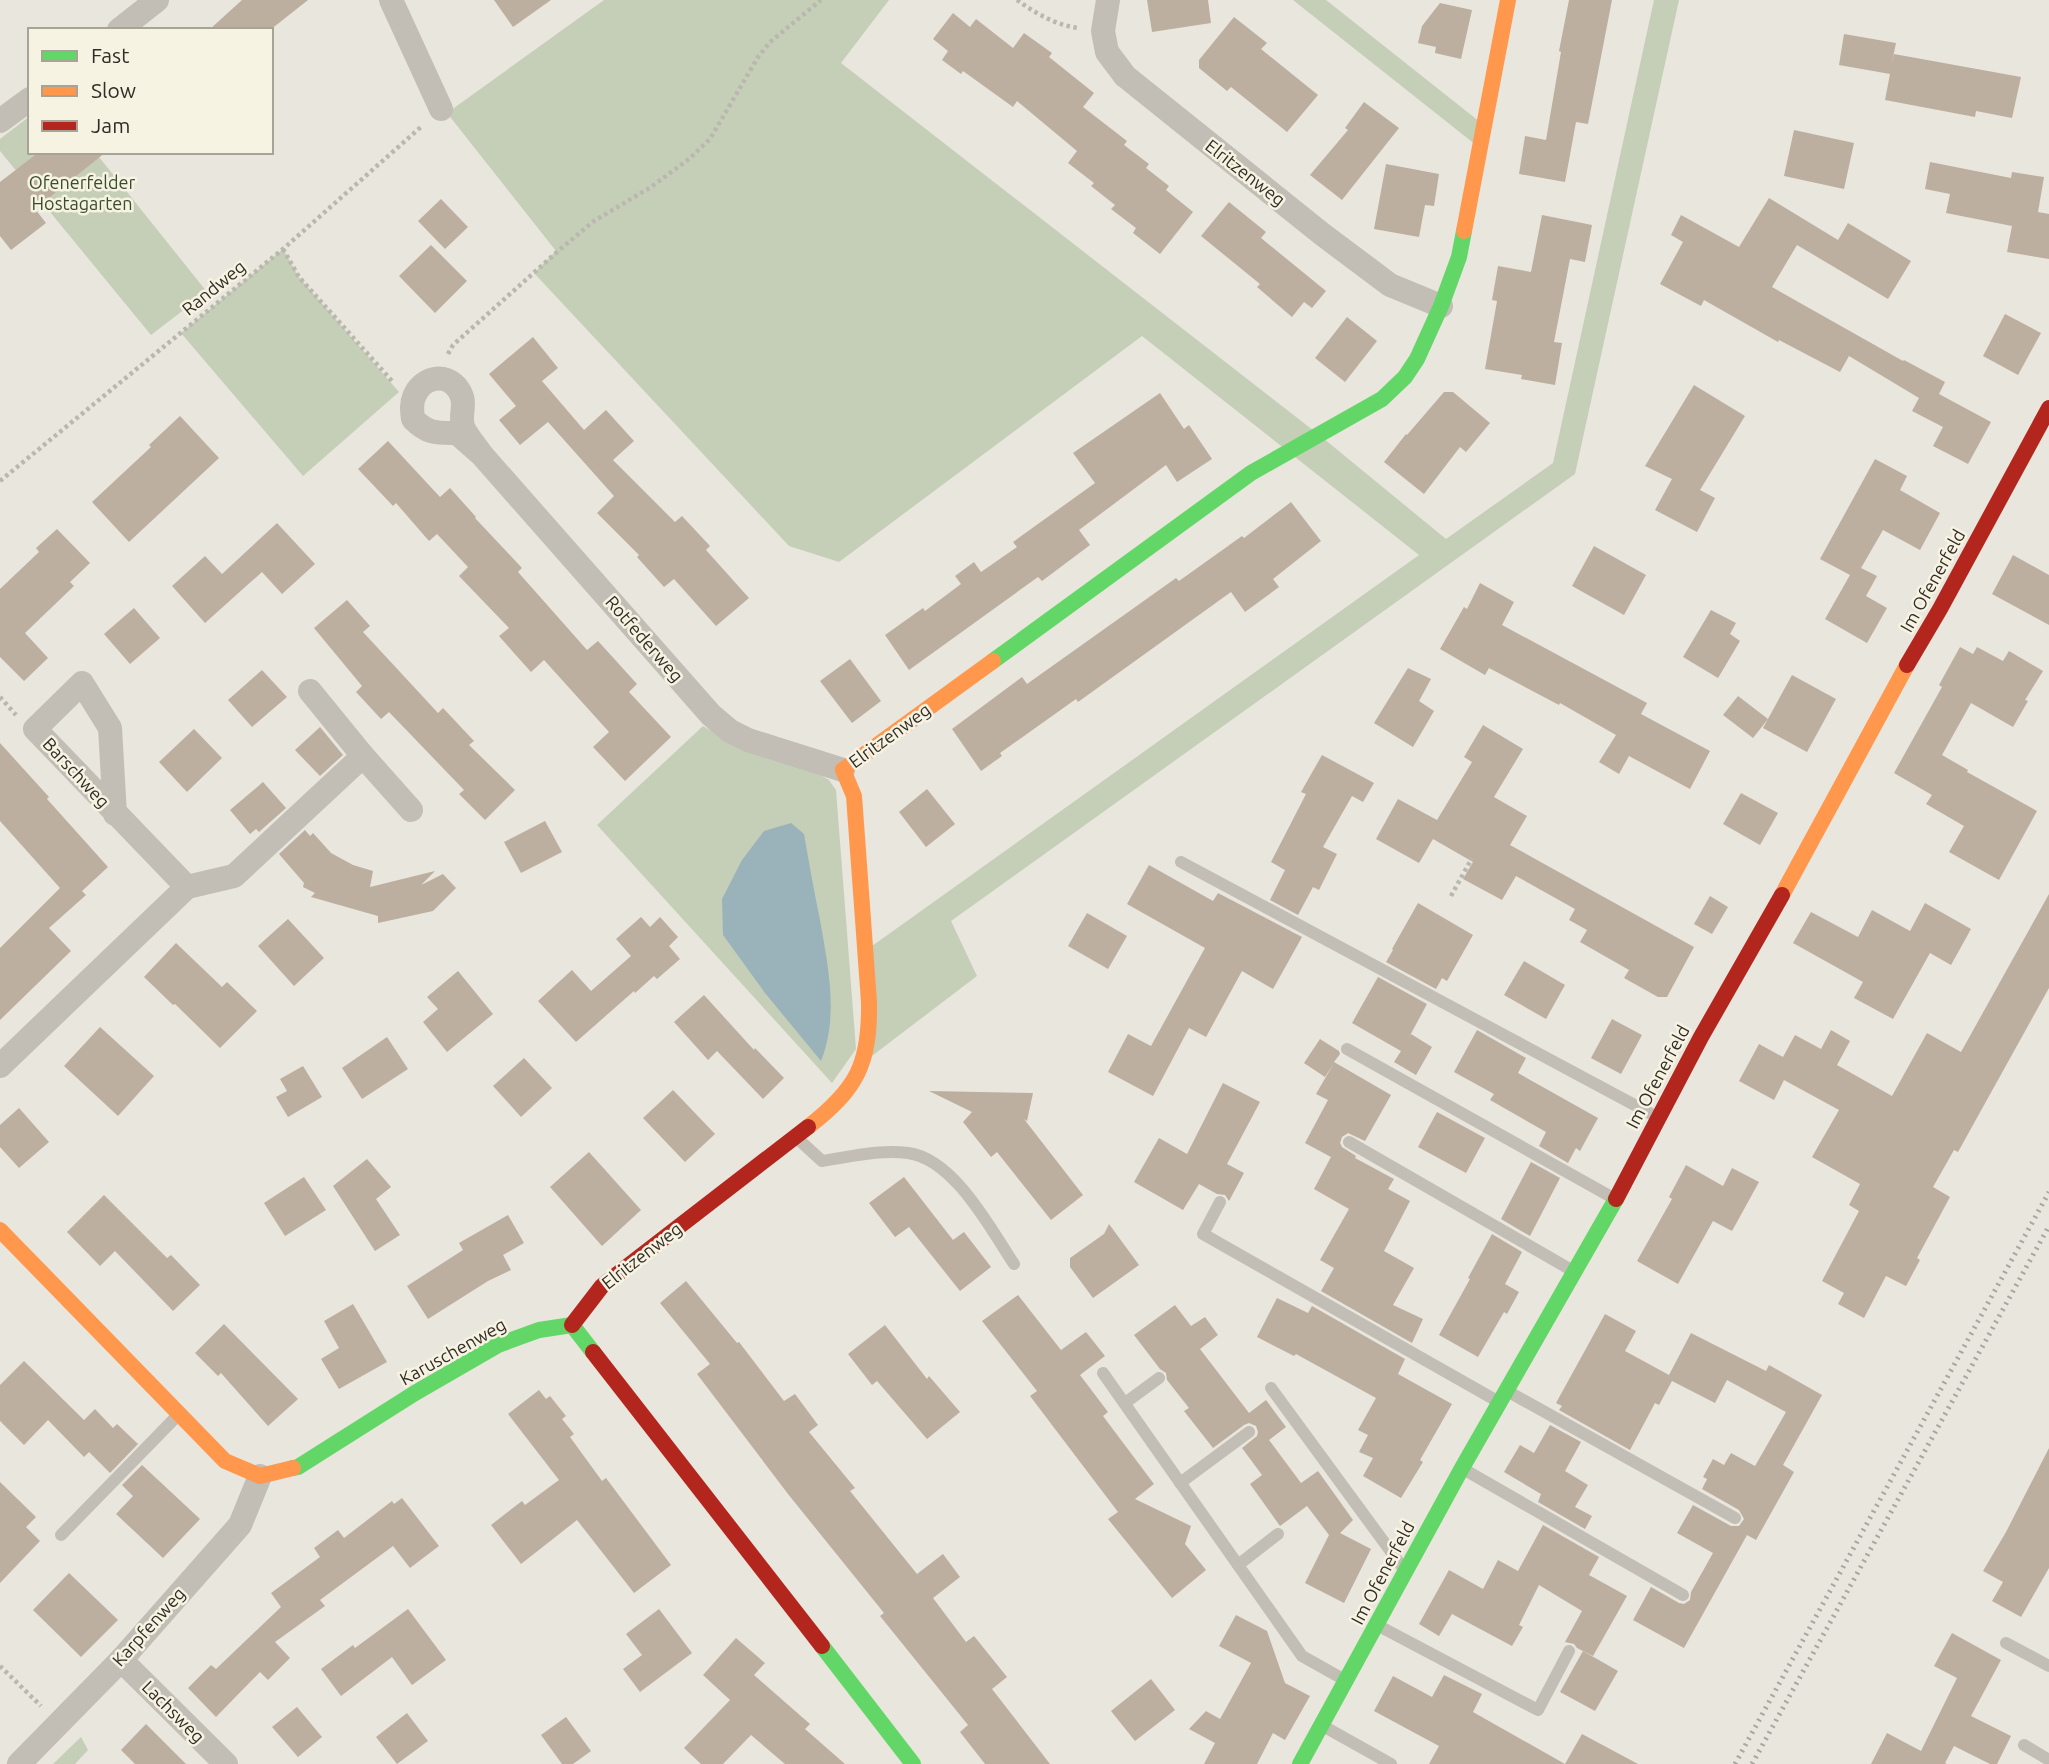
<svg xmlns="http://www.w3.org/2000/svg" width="2049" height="1764" font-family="Ubuntu,sans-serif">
<rect width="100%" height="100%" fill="#e9e6dd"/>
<g fill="#c5cfb8">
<path d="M604,0h285l-48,63 477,371 128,105 107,-76 101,-463h25l-104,474 -624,447 26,55 -113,86 1,-111 554,-396 -277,-219 -303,226 -50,-16 -255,-273 22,-22 -109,-138z"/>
<path d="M1293,0h33l159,126 -4,23z"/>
<path d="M30,116v36h65l112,140 -56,43 -151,-184v-12z"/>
<path d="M283,249l16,28 100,115 -96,84 -122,-143z"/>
<path d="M703,726l21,12 93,35 12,7 7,10 20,259 -24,34 -235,-258z"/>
<path d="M81,1737l7,13 -13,14h-22z"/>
</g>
<path fill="#9ab2b9" d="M791,823l13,11c5,29 10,57 16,86 8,46 19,96 1,141l-56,-68 -42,-58 -1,-36 20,-39 22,-29z"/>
<g fill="#bcaf9f">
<path d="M242,0h66l-38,30h-61z"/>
<path d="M494,0h57l-38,27z"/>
<path d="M1147,0h61l3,23 -59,9z"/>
<path d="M1569,0h43l-24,124 -12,-2 -11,60 -46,-8 6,-38 21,4 15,-88 -2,-1z"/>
<path d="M1440,3l32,7 -11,49 -26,-6 1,-6 -18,-4 4,-17z"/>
<path d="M953,13l17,14 6,-8 37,29 11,-15 28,20 -3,4 45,36 -11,14 44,34 -3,4 25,19 -3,4 23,18 -3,4 27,22 -33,42 -27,-21 3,-5 -25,-19 4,-4 -24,-19 3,-3 -26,-20 9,-12 -60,-50 -4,6 -50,-36 -2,3 -19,-14 6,-9 -15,-12z"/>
<path d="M1234,17l33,26 -6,6 57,46 -31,37 -56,-45 -4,4 -28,-23v-8z"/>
<path d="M1844,34l52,9 -5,24 3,-13 127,23 -9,41 -36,-7 -1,6 -90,-17 5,-26 -51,-9z"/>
<path d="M1364,102l35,26 -57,72 -32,-25 38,-45 -3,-2z"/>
<path d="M1794,130l60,13 -10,46 -60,-13z"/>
<path d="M39,152h67l-71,57 11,14 -35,27 -11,-14v-54z"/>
<path d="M1930,162l81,16 1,-6 32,5 -6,35 11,2v45l-42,-7 5,-26 -66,-13 4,-19 -25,-5z"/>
<path d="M1386,164l53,10 -5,32 -9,-1 -6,32 -45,-8z"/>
<path d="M1769,198l69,42 10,-17 63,38 -23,38 -91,-54 -25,42 131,74 1,-1 41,22 -6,12 52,28 -23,42 -35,-18 10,-19 -31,-16 7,-13 -70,-42 -9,16 -61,-32 -1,2 -74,-42 -3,6 -41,-22 23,-42 -12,-7 10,-20 58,32z"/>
<path d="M441,199l27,28 -23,22 -27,-28z"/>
<path d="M1229,202l37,30 -5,6 65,53 -14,17 -8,-6 -12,15 -35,-30 3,-3 -59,-48z"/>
<path d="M1542,215l50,10 -7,37 -15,-3 -16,83 8,1 -7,42 -34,-6 1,-4 -37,-6 12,-68 -5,-1 6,-34 33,6z"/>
<path d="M431,245l36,36 -32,32 -36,-37z"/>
<path d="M2005,314l36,19 -23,42 -35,-19z"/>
<path d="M1347,317l30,24 -32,41 -30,-24z"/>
<path d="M533,337l25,31 -16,13 42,49 22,-20 28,31 -21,19 62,62 7,-6 28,30 -4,4 43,48 -33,28 -42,-47 -10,8 -27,-30 2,-2 -42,-42 17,-17 -66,-74 -28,23 -21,-25 17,-14 -27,-32z"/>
<path d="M1694,385l51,31 -45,74 15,8 -18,34 -42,-22 17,-31 -27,-13z"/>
<path d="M1444,392h9l37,31 -24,29 -6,-5 -36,47 -40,-32 22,-28 1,1z"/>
<path d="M1160,393l24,36 5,-4 23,34 -35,23 -11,-17 -87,65 11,15 -48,36 -4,-4 -129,93 -24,-35 38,-27 2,3 36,-27 -6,-8 19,-14 7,10 36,-25 -4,-5 82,-59 -22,-30z"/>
<path d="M180,416l39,42 -90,84 -37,-40 59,-55 -2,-2z"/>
<path d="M388,441l52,56 10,-9 26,29 -1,1 47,50 -4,4 69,78 11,-9 39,43 -8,8 42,45 -46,44 -32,-34 16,-15 -65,-72 -13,12 -32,-36 10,-8 -50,-52 9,-9 -31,-33 -8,7 -33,-38 -3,3 -35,-37z"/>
<path d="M1875,459l32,17 -7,14 40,23 -20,37 -37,-20 -22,38 16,8 -11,20 21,12 -20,35 -42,-24 25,-44 -30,-16z"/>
<path d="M1291,502l30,39 -48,38 6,8 -34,25 -14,-20 -153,110 -2,-3 -76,54 2,3 -21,15 -29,-42 70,-52 5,7 149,-106 3,3 63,-45 2,2z"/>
<path d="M277,523l38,41 -33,30 -20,-22 -57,51 -33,-37 33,-30 17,18z"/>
<path d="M57,529l33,34 -20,19 4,4 -49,47 23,25 -24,23 -24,-24v-68l39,-37 -3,-4z"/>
<path d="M1594,546l52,29 -22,40 -52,-29z"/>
<path d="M2013,555l36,20v50l-57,-31z"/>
<path d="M1480,583l34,19 -12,23 145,78 -6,11 69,37 -20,38 -61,-33 -10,18 -20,-12 17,-27 -56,-32 -1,2 -70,-37 -4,7 -45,-26 24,-42 3,2z"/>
<path d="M347,600l23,26 -7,6 75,81 5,-5 31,33 -5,4 46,45 -30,30 -26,-26 5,-4 -75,-78 -8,7 -25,-27 6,-6 -48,-58z"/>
<path d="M134,608l26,30 -30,26 -26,-30z"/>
<path d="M1711,610l25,13 -6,11 10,7 -22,37 -35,-21z"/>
<path d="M1960,647l13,7 4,-7 26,14 6,-10 34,20 -18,29 3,1 -15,26 -42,-24 -29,52 26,15 -1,2 70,39 -38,69 -50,-28 15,-26 -38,-22 6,-9 -38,-22 48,-86 -3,-2z"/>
<path d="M850,659l31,42 -29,22 -32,-42z"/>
<path d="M1408,668l23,11 -12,22 15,10 -21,36 -39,-24z"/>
<path d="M262,670l25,27 -35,30 -24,-27z"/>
<path d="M1792,675l44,24 -29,53 -44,-24z"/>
<path d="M1738,696l30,23 -15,19 -30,-23z"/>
<path d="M1483,725l40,24 -29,48 33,19 -17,29 184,102 -27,50h-9l-34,-19 5,-8 -49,-28 7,-12 -18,-10 6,-11 -59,-33 -14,24 -39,-21 10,-17 -40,-23 -14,24 -43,-24 22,-40 39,21 35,-58 -8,-5z"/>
<path d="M320,727l23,28 -23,21 -25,-26z"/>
<path d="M194,729l28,29 -35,34 -28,-30z"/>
<path d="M0,743l49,54 -2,2 61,68 -26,24 4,4 -37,33 22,23 -71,69v-72l60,-60 -60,-67z"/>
<path d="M1322,755l52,28 -11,19 -11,-6 -29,51 14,7 -18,36 -6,-3 -15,28 -28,-15 15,-30 -14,-8 35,-68 -5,-2z"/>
<path d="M263,782l23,26 -27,24 -3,-3 -6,5 -20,-24z"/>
<path d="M927,789l28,35 -29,23 -27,-35z"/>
<path d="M1741,793l37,20 -18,32 -37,-21z"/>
<path d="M545,821l17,31 -41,21 -17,-31z"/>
<path d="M305,830l5,6 3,-3 18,20 22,12 20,6 -3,16 65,-16 -14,14 22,-11 13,14 -23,23 -55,12v-7l-67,-19 4,-4 -12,-6 1,-4 -25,-29z"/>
<path d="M1149,865l64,36 5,-8 84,44 -29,52 -31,-18 -36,66 -17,-9 -36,68 -45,-24 20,-38 23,12 54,-98 -78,-44z"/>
<path d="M2049,894v94l-91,164 -4,-2 -21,37 17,10 -33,61 3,2 -14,26 -20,-10 -22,42 -26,-14 6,-11 -22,-12 37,-70 -10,-6 11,-21 -48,-27 27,-47 -55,-30 -10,20 -35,-19 20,-37 24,13 12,-22 26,14 10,-19 19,11 -13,24 55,31 35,-63 34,19z"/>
<path d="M1710,896l18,11 -16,27 -18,-10z"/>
<path d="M1418,903l55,32 -26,46 -5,-3 -6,11 -50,-27 7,-12 -1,-1z"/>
<path d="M1925,903l46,26 -20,36 -21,-12 -37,66 -39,-21 9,-16 -70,-39 18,-31 47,25 14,-27 38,21z"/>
<path d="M1087,913l40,23 -19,33 -40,-23z"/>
<path d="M641,917l9,10 10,-10 18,20 -9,9 11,13 -23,20 -3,-3 -19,17 -1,-2 -58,51 -38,-41 34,-31 19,21 40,-35 -15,-17z"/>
<path d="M288,919l36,39 -30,28 -36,-40z"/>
<path d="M176,943l46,44 5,-5 30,29 -37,37 -45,-44 -2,1 -29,-28z"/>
<path d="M1524,961l41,24 -19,34 -42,-24z"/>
<path d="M458,971l35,43 -46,38 -24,-30 15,-13 -11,-12z"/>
<path d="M1378,977l49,27 -20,37 4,-7 21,13 -16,28 -22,-13 7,-11 -49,-28z"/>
<path d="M704,995l50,55 1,-2 29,30 -21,21 -46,-48 -9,9 -34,-38z"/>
<path d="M1612,1019l30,16 -21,39 -30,-16z"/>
<path d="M100,1027l54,49 -36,40 -54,-50z"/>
<path d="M1477,1030l49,28 -8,15 80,45 -18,33 -4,-3 -8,15 -29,-17 7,-14 -56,-32 4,-6 -40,-22z"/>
<path d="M387,1037l21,32 -46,30 -20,-31z"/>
<path d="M1320,1039l19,12 1,3 -6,8 57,33 -26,46 -17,-8 -6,4 -2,6 2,4 14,9 -1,2 39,21 -6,10 22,12 -26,50 30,17 -21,37 30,14 -11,24 -91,-52 13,-23 -14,-8 29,-51 -35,-20 17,-32 -26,-14 23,-43 -12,-6 18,-31 -9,14 -21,-14z"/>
<path d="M524,1058l28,30 -31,29 -28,-31z"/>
<path d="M303,1066l19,31 -34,20 -12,-20 11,-6 -7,-12z"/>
<path d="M1223,1083l37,19 -33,62 17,9 -15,28 -4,-6 -8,-1 -18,-10 -16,26 -49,-28 25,-44 28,16z"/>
<path d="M673,1090l42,44 -30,28 -42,-44z"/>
<path d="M929,1091l104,2 -6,28 -3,-2 59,76 -32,25 -54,-68 -6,5 -28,-35 9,-10z"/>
<path d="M19,1108l30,34 -30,26 -19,-21v-22z"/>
<path d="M1437,1112l48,26 -19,35 -48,-26z"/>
<path d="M589,1152l52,58 -39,36 -52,-59z"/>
<path d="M367,1159l24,28 -15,12 24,36 -25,16 -42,-65z"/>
<path d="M1531,1162l29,16 -30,58 -29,-17z"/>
<path d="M1686,1165l37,21 9,-18 27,14 -27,49 -19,-10 -35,63 -41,-23 35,-62 -3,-2z"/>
<path d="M304,1177l22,33 -41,26 -21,-33z"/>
<path d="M904,1177l49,63 11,-8 27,35 -31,24 -51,-64 -14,10 -26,-34z"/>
<path d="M104,1195l63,63 4,-3 29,30 -27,26 -58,-60 -15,15 -33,-34z"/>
<path d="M508,1215l16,28 -21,12 8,15 -23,11 -60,38 -21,-33 56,-36 -4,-7z"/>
<path d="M1109,1224l30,41 -46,33 -23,-31v-9l34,-24z"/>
<path d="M1492,1234l30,18 -17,32 14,8 -12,22 -3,-2 -26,45 -39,-22 31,-56 -2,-1z"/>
<path d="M686,1281l51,62 2,-1 45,59 11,-7 23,31 -9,7 46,56 -5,3 67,83 26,-20 17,23 -27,21 33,44 8,-6 33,41 -15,12 58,75h-65l-25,-32 8,-7 -88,-109 4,-3 -96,-119 -91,-120 13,-10 -50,-61z"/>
<path d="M1018,1295l43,55 25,-18 19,24 -25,19 28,37 -5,4 51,68 -19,15 56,27 -6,18 21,26 -34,28 -64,-79 10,-7 -88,-116 7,-5 -55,-70z"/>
<path d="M1277,1298l31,15 4,-7 93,53 -7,15 54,30 -32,56 3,2 -22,36 -38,-22 10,-18 -14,-6 9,-17 -10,-5 18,-32 -80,-44 -2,2 -37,-19z"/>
<path d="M353,1304l34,58 -48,27 -18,-30 18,-11 -15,-27z"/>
<path d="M1175,1305l16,21 14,-9 13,18 -18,14 49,64 17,-13 20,27 -17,13 32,43 17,-12 35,49 -13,13 31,16 -27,54 -39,-20 24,-48 -22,-29 -27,20 -30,-42 12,-9 -20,-27 15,-12 1,-4 -2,-6 -7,-3 -5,2 -31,23 -29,-37 5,-3 -22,-28 -1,-7 -6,-4 -26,-34z"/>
<path d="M1605,1314l31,17 -11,20 44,24 22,-42 75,38 3,-6 53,30 -39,70 11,7 -38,68 -9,-5 -63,113 -51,-28 18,-33 28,16 5,1 6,-4 1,-8 22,-39 -36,-20 16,-28 38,21h8l5,-7 -5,-9 -37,-21 5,-10 -4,-2 10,-18 11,6 7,-12 24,13 31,-54 -59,-32 -12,23 -43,-22 -13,24 -4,-2 -25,47 -71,-40 3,-4 -6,-3z"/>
<path d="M224,1324l74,75 -30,27 -47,-53 -3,3 -23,-23z"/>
<path d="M885,1325l42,54 2,-3 31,36 -33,27 -50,-58 -5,4 -24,-31z"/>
<path d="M24,1361l60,59 11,-11 18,19 4,-4 21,20 -28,29 -21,-21 -5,5 -36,-37 -24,25 -24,-24v-36z"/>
<path d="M539,1390l7,9 4,-3 16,20 -4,3 12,15 -4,3 32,44 4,-3 65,87 -37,28 -57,-73 -56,44 -30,-39 31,-24 3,4 34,-25 -51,-66z"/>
<path d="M1550,1425l31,17 -16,29 23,14 -13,22 17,9 -7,13 -47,-27 3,-8 -37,-22 16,-27 14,8z"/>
<path d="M2049,1448v120l-28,49 -29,-16 11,-19 -20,-11 23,-39z"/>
<path d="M142,1465l58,54 -37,39 -47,-44 17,-18 -11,-11z"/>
<path d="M0,1482l36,35 -10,10 14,14 -40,42z"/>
<path d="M402,1498l37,48 -29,22 -17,-22 -73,54 5,6 -50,36 15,16 -22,22 -8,-8 -44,45 -28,-29 23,-23 5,4 65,-62 -10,-14 49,-36 -6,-9 24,-18 6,8 48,-37 2,3z"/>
<path d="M1543,1525l56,32 -10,18 38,21 -34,60 -16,-8 -3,-4 -9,-2 17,-31 -43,-26 -20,40 4,2 -11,19 -60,-32 -13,22 -20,-12 30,-54 34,19 15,-29 20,11z"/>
<path d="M69,1573l49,47 -37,37 -48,-47z"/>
<path d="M408,1609l38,51 -34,25 -20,-28 -51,39 -20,-27 32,-24 2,3z"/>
<path d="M659,1609l33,44 -52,39 -17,-23 19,-14 -16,-21z"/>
<path d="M1236,1615l31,16 18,52 25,13 -25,44 -12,-7 -16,31h-53l11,-21 -26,-14 17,-18 14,8 31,-56 -32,-17z"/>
<path d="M1952,1633l49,27 -30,56 40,20 -14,28h-7l-36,-18 -9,17 2,1h-76l16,-31 34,18 36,-73 -23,-12z"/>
<path d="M736,1638l29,25 -11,12 56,49 -5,5 40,35h-60l-34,-29 -28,29h-22l-17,-16 46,-48 -27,-25z"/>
<path d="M1583,1651l35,20 -23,40 -35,-19z"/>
<path d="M1444,1675l38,19 -9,18 92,52h-136l10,-18 -65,-35 19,-35 39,21z"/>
<path d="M1151,1679l24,31 -40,31 -24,-30z"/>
<path d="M297,1707l25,30 -24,20 -26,-30z"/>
<path d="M407,1713l21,28 -31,23 -21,-27z"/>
<path d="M566,1717l25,34 -18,13h-11l-21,-29z"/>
<path d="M146,1724l40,40h-51l-14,-14z"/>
<path d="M1582,1734l56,30h-73z"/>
</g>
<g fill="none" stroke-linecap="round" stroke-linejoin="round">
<g stroke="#bab7af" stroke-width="4.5" stroke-dasharray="3.5 3.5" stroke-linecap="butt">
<path d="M1017,0c18,13 39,25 61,28"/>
<path d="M283,249l16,28 93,104"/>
<path d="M448,354l5,-9 104,-93 37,-31 57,-34 38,-28 21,-20 48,-82 12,-15 51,-42"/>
<path d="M0,481l283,-232 139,-123"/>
<path d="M0,697l16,18"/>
<path d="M1451,896l21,-38"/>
<path d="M0,1666l41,40"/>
</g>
<g stroke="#c2beb6" stroke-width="12">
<path d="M1181,862l476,255"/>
<path d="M1347,1049l268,150"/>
<path d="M798,1139l24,22c28,-4 58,-12 86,-8 46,6 82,75 106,111"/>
<path d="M1349,1142l224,129"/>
<path d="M1220,1202l-17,32 296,168"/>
<path d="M1103,1373l199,283 41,23"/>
<path d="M1271,1388l132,180"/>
<path d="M1507,1391l228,127"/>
<path d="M1125,1403l34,-25"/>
<path d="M1465,1470l218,125"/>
<path d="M1180,1483l69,-51"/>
<path d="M61,1535l117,-120"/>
<path d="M1238,1565l40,-31"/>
<path d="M1377,1625l161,85 31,-59"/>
<path d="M2006,1643l43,23"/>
<path d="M1323,1726l68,38"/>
<path d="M2024,1745l25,15"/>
</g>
<g stroke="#c2beb6" stroke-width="24">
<path d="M391,0l50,109"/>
<path d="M1108,0l-5,31 4,21 18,24 197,158 68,51 51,21"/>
<path d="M119,30l38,-30"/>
<path d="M0,121l30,-22"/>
<path d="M482,455l-25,-22c-21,0 -29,1 -44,-14 -1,-8 -2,-15 1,-22 7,-19 31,-26 44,-8 10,14 1,24 5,38 4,9 13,19 19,28l229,260 19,16 18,9 95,30"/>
<path d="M310,691l53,65"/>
<path d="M187,887l47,-11 129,-120 48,54"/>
<path d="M0,1066l187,-179 -152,-158 47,-46 28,45 5,86"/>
<path d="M121,1660l105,104"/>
<path d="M19,1764l102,-104 119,-135 20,-49"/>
</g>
<g stroke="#63d668" stroke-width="16">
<path d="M993,661l258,-188 131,-74 23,-22 12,-18 24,-53 18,-49 5,-26"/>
<path d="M293,1468l5,-1 117,-74 83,-48 41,-15 33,-5 21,27"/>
<path d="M822,1646l91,118"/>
<path d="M1300,1764l162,-296 154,-269"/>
</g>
<g stroke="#ff974d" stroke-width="16">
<path d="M1464,231l44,-231"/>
<path d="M1782,895l125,-230"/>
<path d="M808,1127c49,-38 62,-63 61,-125l-15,-206 -11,-26 150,-109"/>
<path d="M0,1230l225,231 35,15 33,-8"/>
</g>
<g stroke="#b3261e" stroke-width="16">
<path d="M1907,665l33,-56 109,-201"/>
<path d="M1616,1199l85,-162 81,-142"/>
<path d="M572,1325l30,-39 206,-159"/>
<path d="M593,1352l229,294"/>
</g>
<g stroke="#a9a6a1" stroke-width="5" stroke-dasharray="2 5" stroke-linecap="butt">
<path d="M1735,1764l314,-572"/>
<path d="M1752,1764l297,-538"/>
</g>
</g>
<g text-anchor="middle" stroke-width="5" stroke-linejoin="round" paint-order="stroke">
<g font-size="18" fill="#322c25" stroke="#f7f3e3">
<text transform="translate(1245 173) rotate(38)" y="6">Elritzenweg</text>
<text transform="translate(214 288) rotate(-39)" y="6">Randweg</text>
<text transform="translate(1933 581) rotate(-61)" y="6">Im Ofenerfeld</text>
<text transform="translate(644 639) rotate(49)" y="6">Rotfederweg</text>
<text transform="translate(890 736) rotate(-36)" y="6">Elritzenweg</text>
<text transform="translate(76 773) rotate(47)" y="6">Barschweg</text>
<text transform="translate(1658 1077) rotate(-62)" y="6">Im Ofenerfeld</text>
<text transform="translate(642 1256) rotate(-38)" y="6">Elritzenweg</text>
<text transform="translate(453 1352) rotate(-29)" y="6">Karuschenweg</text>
<text transform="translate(1383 1573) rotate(-62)" y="6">Im Ofenerfeld</text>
<text transform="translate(149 1627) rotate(-48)" y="6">Karpfenweg</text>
<text transform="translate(173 1712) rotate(45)" y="6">Lachsweg</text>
</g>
<g font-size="18" fill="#384e2b" stroke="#f7f3e3">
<text x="82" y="189">Ofenerfelder<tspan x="82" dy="21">Hostagarten</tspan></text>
</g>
</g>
<rect x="28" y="28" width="245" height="126" fill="#f7f3e3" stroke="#a8a397" stroke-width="2"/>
<rect x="42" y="51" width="35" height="10" fill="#63d668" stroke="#a8a397" stroke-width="2"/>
<text x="91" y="63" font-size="21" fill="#322c25">Fast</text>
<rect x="42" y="86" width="35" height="10" fill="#ff974d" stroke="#a8a397" stroke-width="2"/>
<text x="91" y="98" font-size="21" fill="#322c25">Slow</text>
<rect x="42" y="121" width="35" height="10" fill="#b3261e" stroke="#a8a397" stroke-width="2"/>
<text x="91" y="133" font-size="21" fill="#322c25">Jam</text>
</svg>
